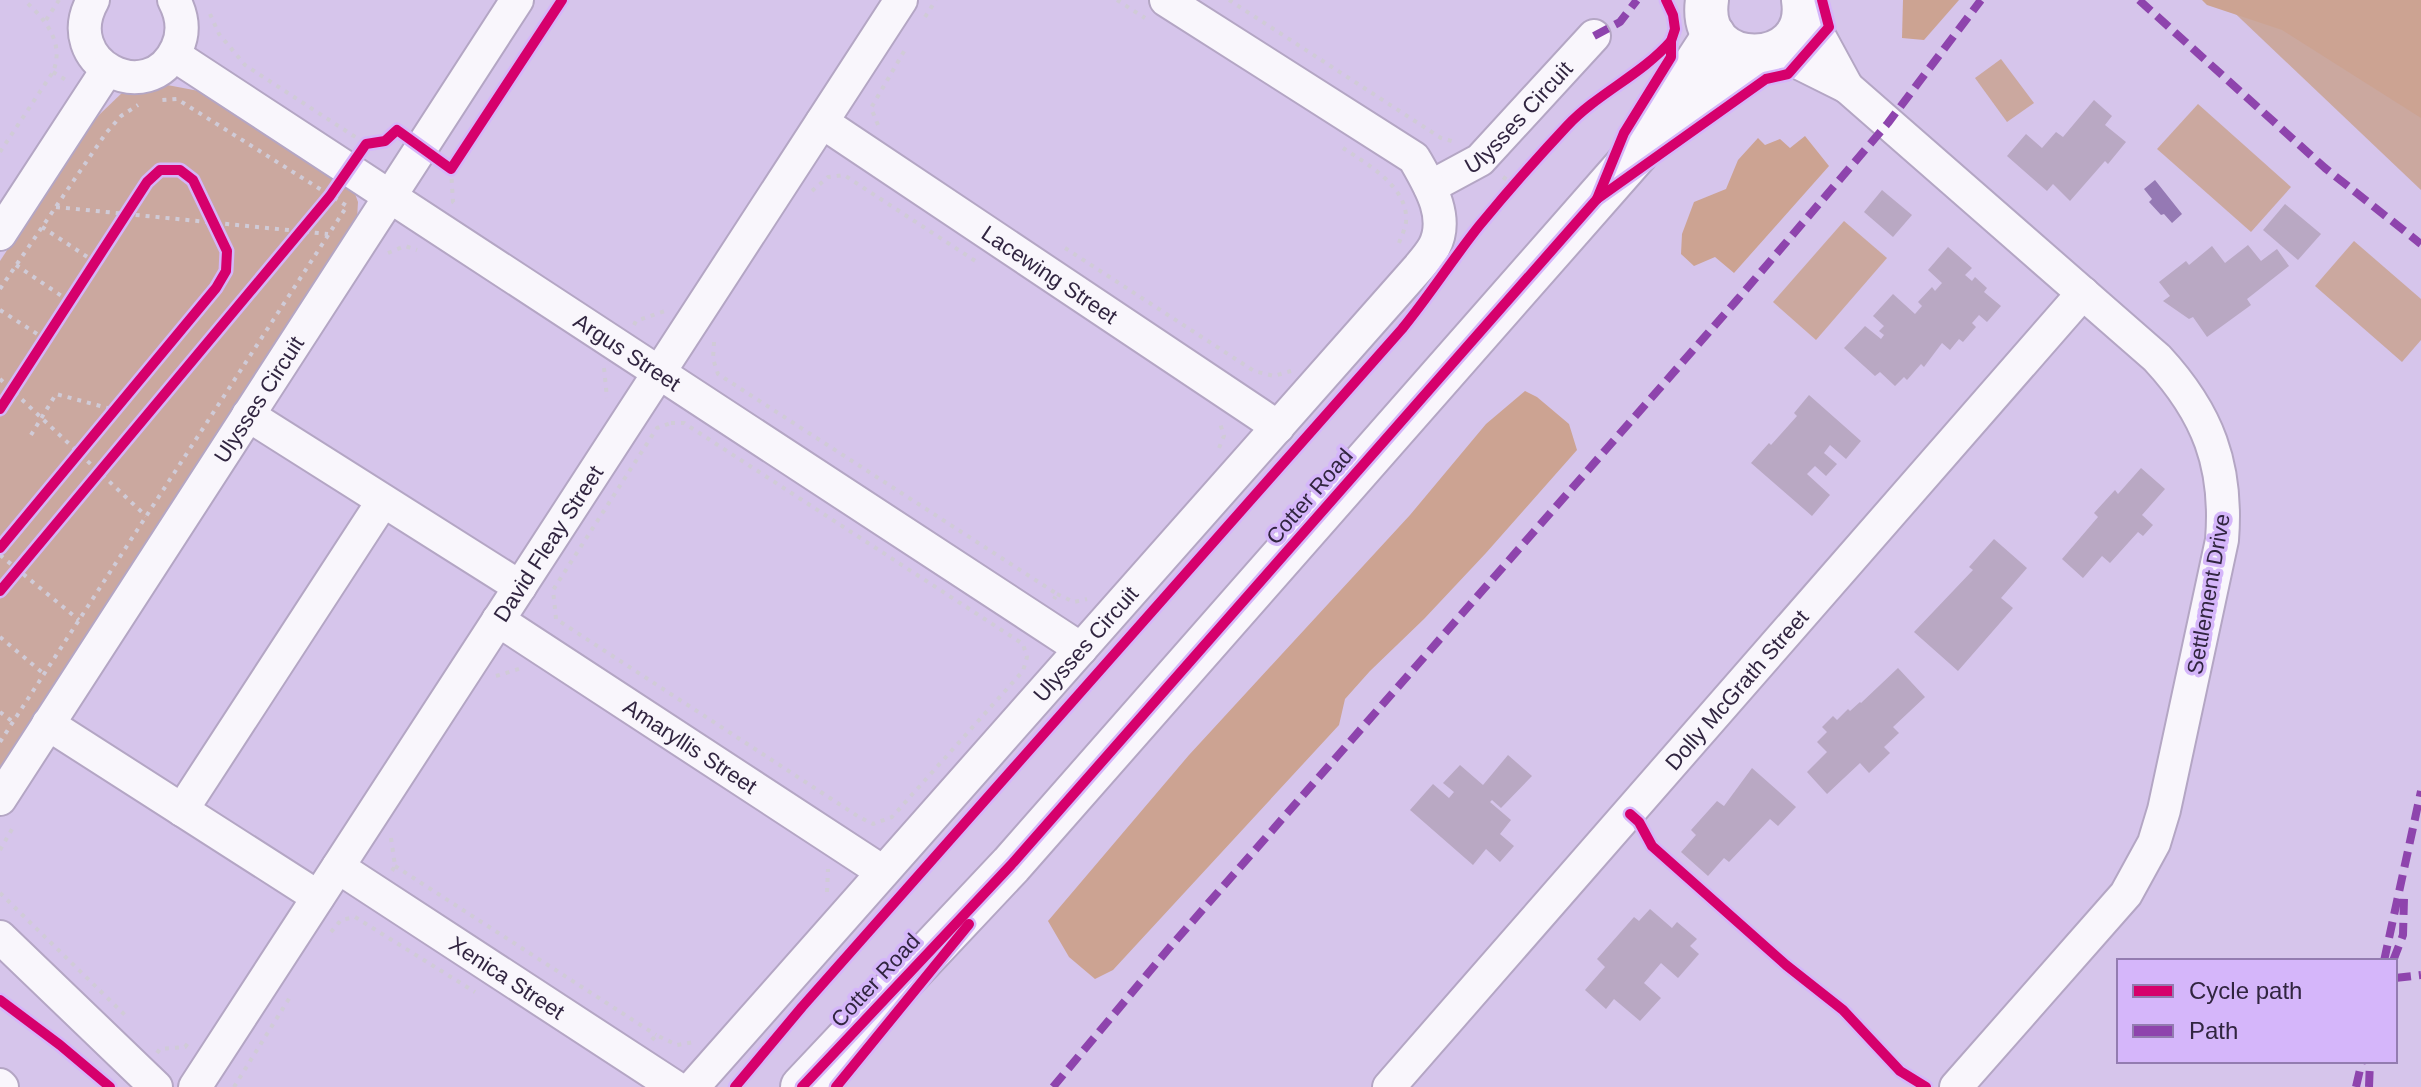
<svg xmlns="http://www.w3.org/2000/svg" width="2421" height="1087" font-family="Helvetica,sans-serif">
<rect width="100%" height="100%" fill="#d6c5eb"/>
<g fill="#cba89f">
<path d="M2221,0h200v190z"/>
<path d="M2001,59l33,44 -27,19 -32,-44z"/>
<path d="M162,84l42,8 150,99 4,11 -1,17 -357,562v-520l82,-126 18,-21 24,-23z"/>
<path d="M2198,104l93,83 -40,45 -94,-83z"/>
<path d="M1844,221l43,37 -71,82 -43,-38z"/>
<path d="M2354,241l67,58v41l-19,22 -87,-76z"/>
</g>
<g fill="#cca392">
<path d="M1903,0h56l-35,40 -22,-2z"/>
<path d="M2202,0h219v118l-139,-88 -75,-25z"/>
<path d="M1805,136l24,30 -95,107 -19,-16 -21,9 -13,-12 1,-20 12,-32 32,-13 12,-29 20,-22 7,7 15,-6 10,9z"/>
<path d="M1525,391l12,6 32,27 8,26 -91,103 -62,66 -54,52 -25,28 -6,26 -226,245 -18,9 -26,-22 -21,-36 141,-166 221,-240 76,-91z"/>
</g>
<path fill="#9579b4" d="M2155,180l27,34 -10,9 -8,-9 -3,1 -12,-13 3,-3 -8,-10z"/>
<g fill="#b9a8c3">
<path d="M2094,100l18,16 -7,9 21,17 -18,22 -3,-3 -35,40 -17,-17 -6,7 -40,-35 19,-22 16,14 14,-16 7,5z"/>
<path d="M1882,190l30,25 -19,22 -29,-25z"/>
<path d="M2285,204l36,30 -23,26 -35,-30z"/>
<path d="M2248,245l13,16 16,-12 12,17 -42,33 4,6 -44,32 -14,-20 -4,2 -26,-18 7,-5 -11,-14 27,-21 3,4 23,-19 13,17z"/>
<path d="M1948,247l24,21 -7,7 7,6 3,-4 12,11 -3,4 17,14 -14,16 -8,-7 -7,8 4,4 -13,15 -4,-3 -9,11 -8,-7 -18,24 -3,-3 -14,16 -3,-3 -9,9 -15,-14 -5,4 -31,-28 21,-22 16,13 3,-4 -5,-4 5,-5 -11,-10 20,-22 22,20 7,-8 -4,-4 14,-15 3,4 7,-8 -14,-13z"/>
<path d="M1809,395l52,46 -15,18 -16,-14 -6,8 13,11 -11,12 -11,-10 -8,8 23,21 -18,21 -61,-53 18,-20 2,2 26,-29 -3,-3z"/>
<path d="M2141,468l24,21 -23,26 11,10 -10,11 -5,-4 -28,31 -8,-7 -19,22 -21,-19 36,-42 -4,-4 21,-23 3,4z"/>
<path d="M1994,539l33,29 -26,30 12,10 -55,63 -44,-39 59,-62 -4,-3z"/>
<path d="M1898,668l27,29 -32,30 6,6 -15,14 6,6 -21,20 -9,-10 -33,31 -20,-22 20,-20 -10,-10 10,-10 -5,-5 11,-11 4,4 11,-11 2,2 10,-9 1,1z"/>
<path d="M1508,755l24,21 -31,32 -9,-8 -2,2 21,18 -11,14 14,12 -14,16 -14,-13 -13,16 -63,-55 23,-26 16,14 5,-6 -11,-9 17,-18 23,20z"/>
<path d="M1752,768l44,39 -18,19 -8,-7 -41,43 -5,-4 -16,18 -27,-24 15,-17 -5,-5 26,-29 7,5z"/>
<path d="M1650,909l22,19 5,-6 20,17 -7,7 9,8 -21,24 -17,-15 -17,20 17,15 -21,23 -26,-22 -8,10 -21,-19 20,-23 -8,-8 37,-42 5,4z"/>
</g>
<g fill="none" stroke-linecap="round" stroke-linejoin="round">
<g stroke="#b4a6c4" stroke-width="36">
<g id="minor">
<path d="M93,0c-36,63 56,110 84,48 8,-17 5,-33 -3,-48"/>
<path d="M1804,8l43,79"/>
<path d="M1777,52l70,35 310,271c51,55 71,108 65,182l-58,270 -10,33 -28,51 -170,193"/>
<path id="s1" d="M174,55l907,594"/>
<path id="s2" d="M822,122l456,305"/>
<path id="s3" d="M1430,187l50,-27 114,-124"/>
<path d="M0,234l107,-164"/>
<path d="M248,415l272,172"/>
<path id="s4" d="M498,620l385,252"/>
<path d="M48,724l270,173"/>
<path id="s5" d="M0,799l517,-799"/>
<path d="M182,810l201,-309"/>
<path id="s6" d="M338,867l337,220"/>
<path d="M0,937l156,150"/>
<path d="M0,1085l2,2"/>
<path id="s7" d="M195,1087l706,-1087"/>
<path id="s8" d="M693,1087l726,-820c5,-6 11,-13 15,-20 16,-30 -5,-63 -20,-89l-248,-158"/>
<path id="s9" d="M1389,1087l694,-794"/>
</g>
</g>
<g stroke="#b4a6c4" stroke-width="46">
<g id="major">
<path d="M1707,0c-11,75 107,73 96,0"/>
<path d="M1672,124l79,-67"/>
<path d="M802,1087l209,-222 626,-712 77,-118"/>
</g>
</g>
<g stroke="#d0cbd7" stroke-width="4" stroke-dasharray="4 6" stroke-linecap="butt">
<path d="M1117,0l28,18"/>
<path d="M1229,0l212,138 14,4"/>
<path d="M210,14l9,20 26,31 121,79"/>
<path d="M925,17l11,-17"/>
<path d="M46,20l13,-20"/>
<path d="M53,72l16,10"/>
<path d="M878,125l-7,-17 35,-60"/>
<path d="M1343,148c24,16 66,39 63,74 -1,8 -6,17 -8,24"/>
<path d="M0,152l53,-80c12,-30 -8,-53 -29,-72"/>
<path d="M451,169l2,33 3,2"/>
<path d="M1503,177l12,8"/>
<path d="M812,191l16,-14 16,-2 136,89"/>
<path d="M56,207l272,27"/>
<path d="M42,227l53,35"/>
<path d="M1065,248l189,123 20,5 17,-5"/>
<path d="M388,253l17,-7 12,4"/>
<path d="M16,265l53,36"/>
<path d="M0,289l106,-156 15,-17 17,-11"/>
<path d="M0,310l45,29"/>
<path d="M634,325l2,-4 29,-10"/>
<path d="M714,342l-1,17 5,15 339,220 -3,5"/>
<path d="M604,368l3,30"/>
<path d="M0,379l146,137"/>
<path d="M671,423h13l339,221 4,13 -4,14 -131,146 -19,7 -14,-7 -303,-198 -3,-29 104,-162z"/>
<path d="M31,435l25,-41 59,16"/>
<path d="M1219,448l5,-12 -4,-13"/>
<path d="M0,555l79,65"/>
<path d="M1057,594l17,8 13,-3"/>
<path d="M0,637l44,37"/>
<path d="M496,676l26,-8"/>
<path d="M0,712l13,10"/>
<path d="M0,742l347,-536 -170,-107 -15,1"/>
<path d="M391,838l4,28 -3,5"/>
<path d="M0,850l15,-26"/>
<path d="M395,866l261,169"/>
<path d="M827,892l1,-23"/>
<path d="M0,893l127,124"/>
<path d="M331,932l10,-12 14,-3 120,75"/>
<path d="M652,1040l4,-5 21,10 17,-3"/>
<path d="M157,1053l3,-4 25,-2 3,-4"/>
<path d="M234,1087l56,-90"/>
</g>
<use href="#minor" stroke="#f9f6fc" stroke-width="32"/>
<use href="#major" stroke="#f9f6fc" stroke-width="42"/>
<g stroke="#8e44ad" stroke-width="8" stroke-dasharray="16 8" stroke-linecap="butt">
<path d="M2139,0l186,168 96,76"/>
<path d="M1594,36l26,-14 17,-22"/>
<path d="M2384,961l37,-170"/>
<path d="M2393,961l10,-26 1,-37"/>
<path d="M2395,978l26,-3"/>
<path d="M1053,1087l117,-140 567,-647 151,-177 93,-123"/>
<path d="M2356,1087l6,-26"/>
<path d="M2369,1087l1,-26"/>
</g>
<g stroke="#d5b6fa" stroke-width="15">
<g id="cycleway">
<path d="M1597,199l27,-66 47,-76v-16l4,-12 -2,-14 -7,-15"/>
<path d="M0,409l147,-227 13,-12h20l13,10 34,71 -1,20 -10,17 -216,260"/>
<path d="M0,591l330,-395 36,-52 19,-3 12,-11 54,39 111,-169"/>
<path d="M1630,814l9,8 13,24 134,119 57,45 57,61 26,16"/>
<path d="M0,1000l60,45 50,42"/>
<path d="M735,1087l67,-80 600,-678c27,-33 50,-69 77,-103 28,-34 58,-68 88,-100 31,-33 74,-51 104,-85"/>
<path d="M802,1087l209,-222 586,-666 169,-120 22,-5 41,-47 -7,-27"/>
<path d="M836,1087l133,-163"/>
</g>
</g>
<use href="#cycleway" stroke="#d6006c" stroke-width="10"/>
</g>
<g text-anchor="middle" stroke-width="7" stroke-linejoin="round" paint-order="stroke">
<g font-size="22" fill="#312540" stroke="#d5b6fa">
<text dy="8" stroke="none"><textPath href="#s3" startOffset="114">Ulysses Circuit</textPath></text>
<text dy="8" stroke="none"><textPath href="#s2" startOffset="274">Lacewing Street</textPath></text>
<text dy="8" stroke="none"><textPath href="#s1" startOffset="542">Argus Street</textPath></text>
<text dy="8" stroke="none"><textPath href="#s5" startOffset="476">Ulysses Circuit</textPath></text>
<text transform="translate(1309 496) rotate(-49)" y="8">Cotter Road</text>
<text dy="8" stroke="none"><textPath href="#s7" startOffset="648">David Fleay Street</textPath></text>
<text transform="translate(2208 594) rotate(-80)" y="8">Settlement Drive</text>
<text dy="8" stroke="none"><textPath href="#s8" startOffset="592">Ulysses Circuit</textPath></text>
<text dy="8" stroke="none"><textPath href="#s9" startOffset="528">Dolly McGrath Street</textPath></text>
<text dy="8" stroke="none"><textPath href="#s4" startOffset="230">Amaryllis Street</textPath></text>
<text dy="8" stroke="none"><textPath href="#s6" startOffset="202">Xenica Street</textPath></text>
<text transform="translate(875 980) rotate(-47)" y="8">Cotter Road</text>
</g>
</g>
<rect x="2117" y="959" width="280" height="104" fill="#d5b6fa" stroke="#937cb0" stroke-width="2"/>
<rect x="2133" y="985" width="40" height="12" fill="#d6006c" stroke="#937cb0" stroke-width="2"/>
<text x="2189" y="999" font-size="24" fill="#312540">Cycle path</text>
<rect x="2133" y="1025" width="40" height="12" fill="#8e44ad" stroke="#937cb0" stroke-width="2"/>
<text x="2189" y="1039" font-size="24" fill="#312540">Path</text>
</svg>
